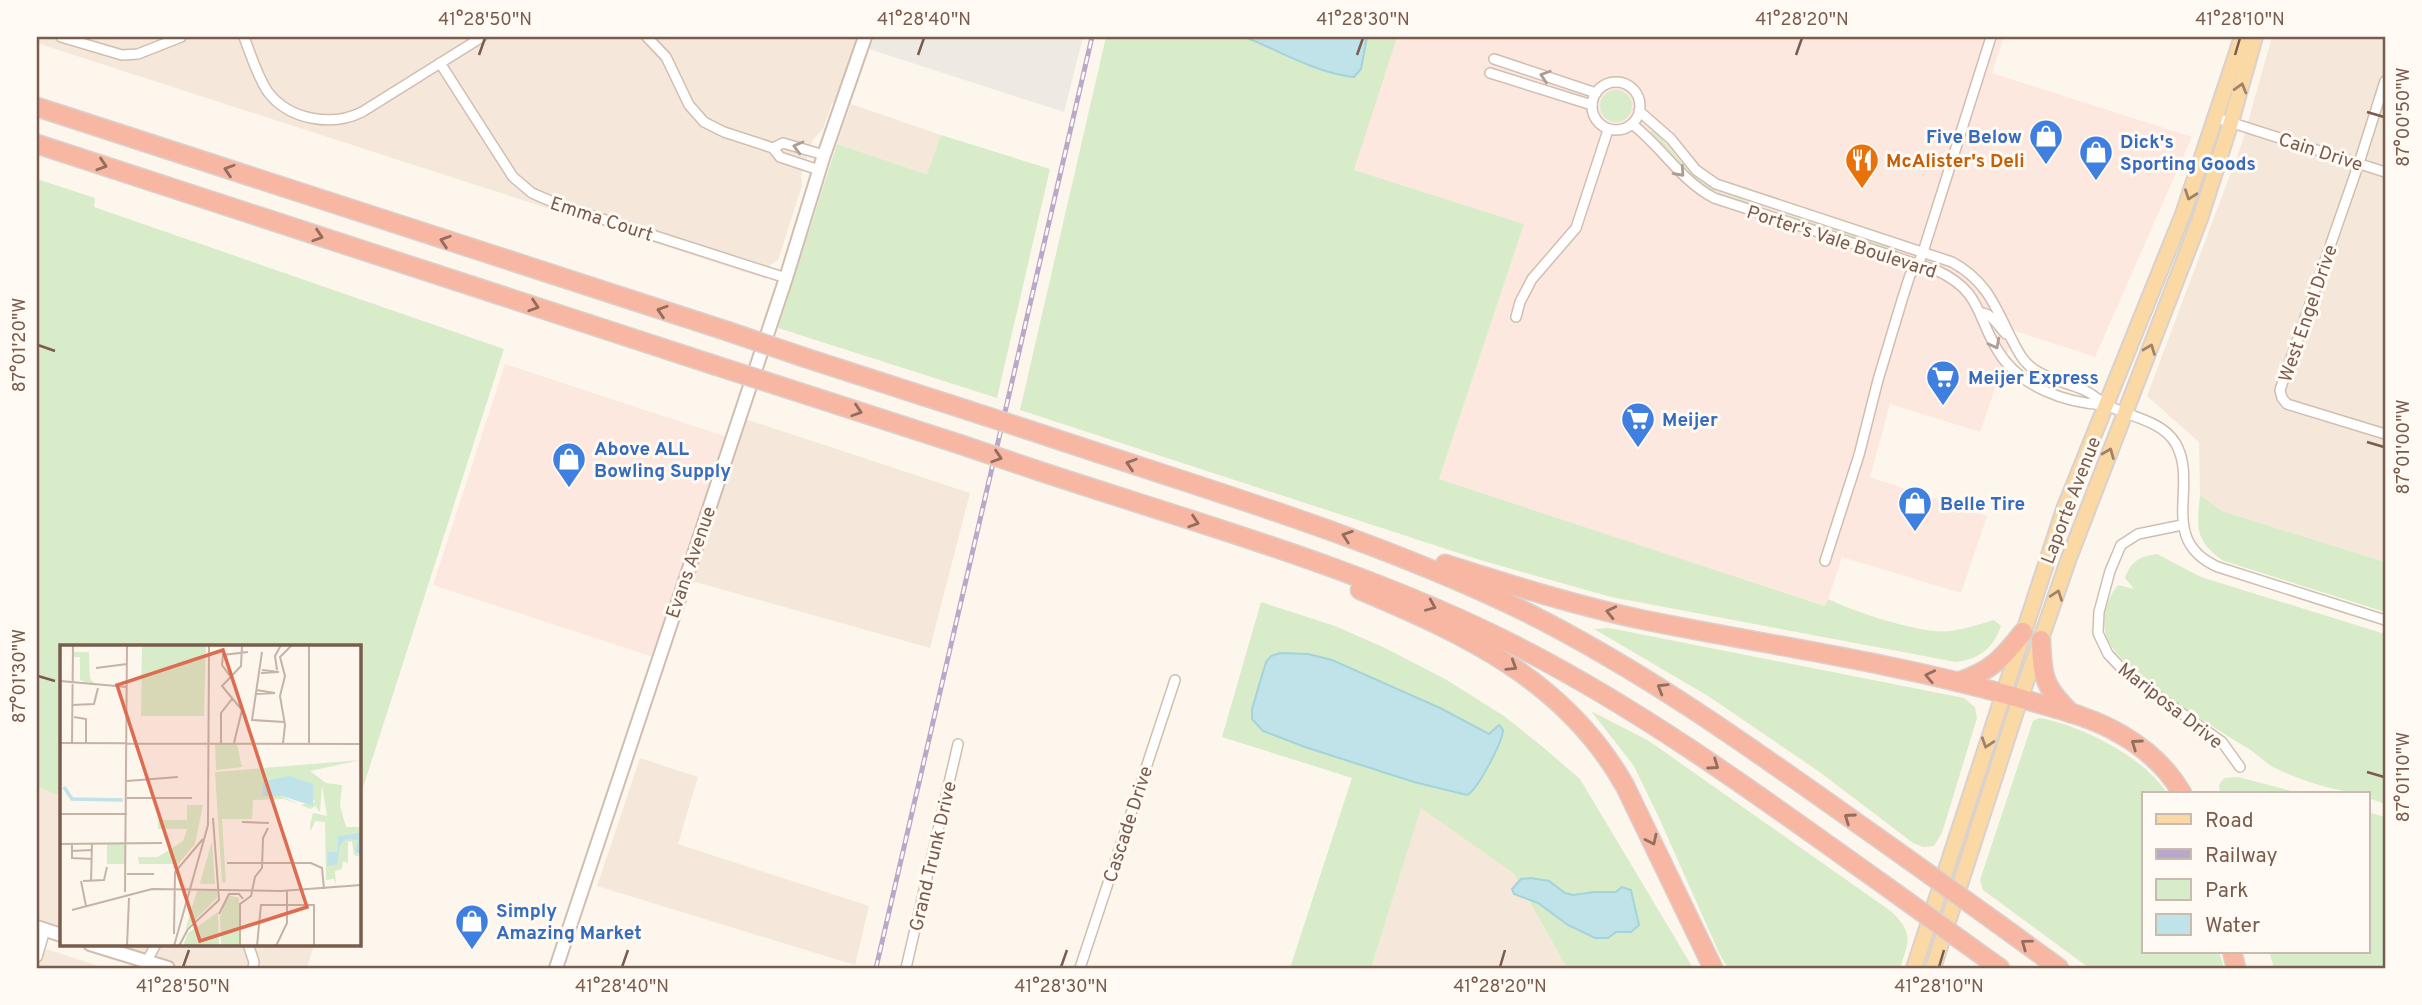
<svg xmlns="http://www.w3.org/2000/svg" width="2422" height="1005" font-family="Overpass,sans-serif">
<rect width="100%" height="100%" fill="#fdf6ec"/>
<g fill="#f5e8da">
<path d="M37,37h822l-22,67 -5,-1 -9,26 -10,10 -12,37 1,10 -24,74 -7,4 -5,15 -729,-236z"/>
<path d="M2272,37h113v525l-163,-51 -22,-16 -1,-53 -52,-46 95,-253z"/>
<path d="M851,104l90,31 -13,39 -91,-30z"/>
<path d="M745,419l225,74 -40,155 -238,-67z"/>
<path d="M640,758l58,19 -20,67 191,62 -14,59 -258,-79z"/>
<path d="M37,787l24,9v131l-24,-7z"/>
<path d="M1421,807l92,66 5,9 -4,4 2,10 11,2 40,70h-196z"/>
<path d="M112,944h202l-7,24h-118z"/>
<path d="M37,946l68,22h-68z"/>
</g>
<g fill="#fde8e0">
<path d="M1396,37h608l-12,36 200,64 -97,220 -80,-26 -35,101 -90,-28 -20,73 117,39 -26,77 -119,-36 -16,49 -387,-127 85,-255 -170,-54z"/>
<path d="M505,364l222,73 -74,220 -220,-72z"/>
</g>
<path fill="#efe9e4" d="M872,37h211l-19,75 -195,-63z"/>
<g fill="#d8ecc9">
<path d="M1106,37h139l94,39 26,-26 2,-13h30l-43,133 170,54 -85,255 386,127 3,-7c27,13 94,36 123,32 14,-2 29,-7 43,-11l7,6c-8,23 -22,33 -45,36l-345,-65 -131,-37 -460,-150z"/>
<circle cx="1616" cy="106" r="16"/>
<path d="M1653,129l34,40 13,12 18,11 32,10 -1,3 -45,-18 -24,-21 -29,-34z"/>
<path d="M941,135l109,34 -53,229 -219,-70 59,-184 90,30z"/>
<path d="M37,179l58,19 -1,9 410,142 -145,451v-154h-298v150l-24,-9z"/>
<path d="M1782,213l116,37v2l-116,-36z"/>
<path d="M2200,495l22,16 163,51v50l-161,-51c-30,-20 -27,-34 -24,-66z"/>
<path d="M2157,554l44,23 184,57v170l-17,-6v-5c-31,0 -66,-12 -93,-25 -10,-5 -17,-13 -26,-19 -33,-20 -125,-77 -141,-108 -8,-18 -2,-42 10,-56l16,4 -9,-11c6,-17 15,-22 32,-24z"/>
<path d="M1261,602l74,24 50,22 60,31 59,37 40,32 36,31 113,189h-126l-54,-95 -92,-65 -50,160h-81l62,-190 -130,-41z"/>
<path d="M1609,628l355,70 11,9 2,11 -35,115 -8,13 -11,1 -10,-4 -92,-70 -113,-77 -114,-67z"/>
<path d="M1591,711l58,30 243,171c22,22 17,29 8,56h-172l-8,-13 -60,-135 -26,-54z"/>
<path d="M2039,718c42,7 105,39 128,75h-23v158h75l5,17h-135l-106,-78 -3,-10 53,-159z"/>
<path d="M2238,777l61,16h-79l-1,-8 5,-7z"/>
<path d="M2368,812l17,5v151h-111l-5,-17h99z"/>
</g>
<g fill="#bfe3e8" stroke="#a5d3da" stroke-width="2">
<path d="M1245,37h122l-6,32 -7,8c-38,-4 -74,-26 -109,-40z"/>
<path d="M1280,653l28,1 24,6 108,48 49,26 10,-9 4,5c0,11 -26,61 -36,65l-53,-13 -109,-35 -42,-16 -11,-12v-10l14,-47 5,-6z"/>
<path d="M1531,878l18,3 16,12 8,2 21,-3h22l6,-5 9,3 8,35 -8,7h-15l-8,6h-13l-27,-13 -30,-22 -24,-9 -2,-5 9,-10z"/>
</g>
<g fill="none" stroke-linecap="round" stroke-linejoin="round">
<g stroke="#d1beb0" stroke-width="12">
<g id="minor">
<path d="M61,37l61,18 16,-1 43,-17"/>
<path d="M244,37c7,18 13,39 24,55 21,28 64,35 94,20l120,-75"/>
<path d="M647,37l19,20 23,48 15,17 20,10 49,16 7,9 39,13"/>
<path d="M1494,59l102,34"/>
<path d="M440,63l73,114 19,16 30,13 224,72"/>
<path d="M1490,73l102,32"/>
<path d="M2385,81l-26,82 -79,227 2,8 5,6 98,30"/>
<circle cx="1616" cy="106" r="24"/>
<path d="M1639,111l32,28 25,31 20,14 236,78c33,18 42,41 58,74 7,13 12,26 25,34 15,10 33,13 49,20 9,4 15,11 23,15 22,12 55,15 69,39 23,42 -19,96 42,123l167,53"/>
<path d="M2217,118l168,54"/>
<path d="M1632,124c30,23 48,56 82,74l224,73c44,21 38,45 60,80 22,36 67,52 107,54"/>
<path d="M773,148l10,-5 41,12"/>
<path d="M1981,313c11,0 17,13 25,21"/>
<path d="M1516,317l4,-15 12,-23 44,-51 32,-98"/>
<path d="M2182,525l-44,9 -17,11 -11,26 -11,41 -1,21 10,21 20,21 94,67 18,25"/>
<path d="M1825,561l34,-106 19,-75 24,-80 8,-25 8,-10 5,-13 68,-215"/>
<path d="M248,944l6,18 -1,6"/>
<path d="M37,957l8,-27"/>
<path d="M147,961l9,-17"/>
<path d="M906,968l52,-224"/>
<path d="M1080,968l95,-288"/>
</g>
</g>
<g stroke="#d1beb0" stroke-width="16">
<g id="tertiary">
<path d="M37,927l24,8"/>
<path d="M90,944l78,24"/>
<path d="M556,968l230,-690 38,-123 41,-118"/>
</g>
</g>
<g stroke="#dad1cd" stroke-width="18">
<g id="primary">
<path d="M1914,968l150,-459 119,-295 59,-177"/>
<path d="M1933,968l87,-269 49,-141 131,-339 31,-97 24,-85"/>
</g>
</g>
<g stroke="#dad1cd" stroke-width="21">
<g id="motorway">
<path d="M37,107l690,224"/>
<path d="M37,144l677,221"/>
<path d="M803,357l164,53"/>
<path d="M792,390l167,54"/>
<path d="M1044,435c161,54 325,101 478,175 137,68 258,159 383,247"/>
<path d="M1036,470c163,54 333,100 486,179 132,68 251,157 372,243"/>
<path d="M1445,564c66,21 132,42 199,56 123,25 248,42 368,76 37,11 77,19 110,39 24,14 46,34 60,58"/>
<path d="M1360,590c107,45 206,91 265,196l88,182"/>
<path d="M2041,640c1,37 3,47 30,73"/>
<path d="M1958,682c33,-11 45,-24 65,-50"/>
<path d="M1993,920l66,48"/>
<path d="M2232,951l4,17"/>
<path d="M1983,956l17,12"/>
</g>
</g>
<use href="#minor" stroke="#fff" stroke-width="9"/>
<use href="#tertiary" stroke="#fff" stroke-width="12"/>
<use href="#primary" stroke="#fbd9a5" stroke-width="14"/>
<use href="#motorway" stroke="#f7b7a3" stroke-width="18"/>
<g stroke="#b9a8c9" stroke-width="5">
<path id="rail" d="M876,968l216,-931"/>
</g>
<use href="#rail" stroke="#fffaf3" stroke-width="2.5" stroke-dasharray="8" stroke-linecap="butt"/>
<g stroke="#dad1cd" stroke-width="21" stroke-linecap="butt">
<g id="motorway-bridge">
<path d="M727,331l76,26"/>
<path d="M714,365l78,25"/>
<path d="M967,410l77,25"/>
<path d="M959,444l77,26"/>
<path d="M1905,857l88,63"/>
<path d="M1894,892l89,64"/>
</g>
</g>
<use href="#motorway-bridge" stroke="#f7b7a3" stroke-width="18"/>
</g>
<defs><path id="oneway-chevron" d="M-2-3.5L2.5 0L-2 3.5" fill="none" stroke-width="1.6" stroke-linecap="round" stroke-linejoin="round" transform="scale(1.75)"/></defs>
<g stroke="#af9d94">
<use href="#oneway-chevron" transform="translate(1545 76) rotate(-162)"/>
<use href="#oneway-chevron" transform="translate(798 147) rotate(-165)"/>
<use href="#oneway-chevron" transform="translate(1680 172) rotate(48)"/>
<use href="#oneway-chevron" transform="translate(1995 344) rotate(62)"/>
</g>
<g stroke="#a18267">
<use href="#oneway-chevron" transform="translate(2241 88) rotate(-74)"/>
<use href="#oneway-chevron" transform="translate(2190 195) rotate(110)"/>
<use href="#oneway-chevron" transform="translate(2150 349) rotate(-69)"/>
<use href="#oneway-chevron" transform="translate(2109 453) rotate(-68)"/>
<use href="#oneway-chevron" transform="translate(2057 595) rotate(-71)"/>
<use href="#oneway-chevron" transform="translate(1987 743) rotate(108)"/>
</g>
<g stroke="#936e5e">
<use href="#oneway-chevron" transform="translate(102 165) rotate(18)"/>
<use href="#oneway-chevron" transform="translate(229 170) rotate(-162)"/>
<use href="#oneway-chevron" transform="translate(318 236) rotate(18)"/>
<use href="#oneway-chevron" transform="translate(445 241) rotate(-162)"/>
<use href="#oneway-chevron" transform="translate(534 306) rotate(18)"/>
<use href="#oneway-chevron" transform="translate(662 311) rotate(-162)"/>
<use href="#oneway-chevron" transform="translate(857 411) rotate(18)"/>
<use href="#oneway-chevron" transform="translate(997 457) rotate(18)"/>
<use href="#oneway-chevron" transform="translate(1131 464) rotate(-162)"/>
<use href="#oneway-chevron" transform="translate(1194 522) rotate(18)"/>
<use href="#oneway-chevron" transform="translate(1347 536) rotate(-161)"/>
<use href="#oneway-chevron" transform="translate(1431 606) rotate(23)"/>
<use href="#oneway-chevron" transform="translate(1611 612) rotate(-167)"/>
<use href="#oneway-chevron" transform="translate(1512 666) rotate(32)"/>
<use href="#oneway-chevron" transform="translate(1930 676) rotate(-168)"/>
<use href="#oneway-chevron" transform="translate(1662 688) rotate(-149)"/>
<use href="#oneway-chevron" transform="translate(2136 744) rotate(-145)"/>
<use href="#oneway-chevron" transform="translate(1714 765) rotate(35)"/>
<use href="#oneway-chevron" transform="translate(1849 818) rotate(-145)"/>
<use href="#oneway-chevron" transform="translate(1652 840) rotate(65)"/>
<use href="#oneway-chevron" transform="translate(2026 944) rotate(-144)"/>
</g>
<path fill="none" stroke="#7a5c4d" stroke-width="2.5" d="M479,55l6,-17M918,55l6,-17M1357,55l6,-17M1796,55l6,-17M2235,55l5,-17M2367,112l17,5M38,345l17,6M2367,442l17,5M38,676l17,5M2367,772l17,5M183,967l6,-17M622,967l6,-17M1061,967l6,-17M1500,967l5,-17M1939,967l5,-17"/>
<defs>
<g id="shop-pin" transform="scale(1.75)"><path d="M0 17L-7.5 6A9.5 9.5 0 1 1 7.5 6Z" fill="#3f7fe0" stroke="#fffaf3"/><path d="M-5-2.5h2.3a2.7 3.5 0 0 1 5.4 0H5L5.5 6h-11ZM-1.5-2.5h3a1.5 2.3 0 0 0-3 0Z" fill="#fff"/></g>
<g id="restaurant-pin" transform="scale(1.75)"><path d="M0 17L-7.5 6A9.5 9.5 0 1 1 7.5 6Z" fill="#e8710a" stroke="#fffaf3"/><path d="M-5-6h1v4h1v-4h1v4h1v-4h1v5L-1.5 .5V6h-2V.5L-5-1ZM5-6V6H3V1.5H1.5Q1.5-4 5-6Z" fill="#fff"/></g>
<g id="supermarket-pin" transform="scale(1.75)"><path d="M0 17L-7.5 6A9.5 9.5 0 1 1 7.5 6Z" fill="#3f7fe0" stroke="#fffaf3"/><path d="M-6-5.5h2.5l.6 2H6L4.5 2H-2.5L-4.4-4H-6ZM-1.5 3.2a1.3 1.3 0 1 0 .1 0ZM3 3.2a1.3 1.3 0 1 0 .1 0Z" fill="#fff"/></g>
</defs>
<g fill-rule="evenodd">
<use href="#shop-pin" x="2046" y="136"/>
<use href="#shop-pin" x="2096" y="152"/>
<use href="#restaurant-pin" x="1862" y="160"/>
<use href="#supermarket-pin" x="1943" y="377"/>
<use href="#supermarket-pin" x="1638" y="419"/>
<use href="#shop-pin" x="569" y="459"/>
<use href="#shop-pin" x="1915" y="503"/>
<use href="#shop-pin" x="472" y="921"/>
</g>
<g text-anchor="middle" stroke-width="6" stroke-linejoin="round" paint-order="stroke">
<g font-size="19" font-weight="bold" fill="#366cbe" stroke="#fffaf3" text-anchor="start">
<text x="2022" y="143" text-anchor="end">Five Below</text>
<text x="2120" y="148">Dick's<tspan x="2120" dy="22">Sporting Goods</tspan></text>
<text x="1968" y="384">Meijer Express</text>
<text x="1662" y="426">Meijer</text>
<text x="594" y="455">Above ALL<tspan x="594" dy="22">Bowling Supply</tspan></text>
<text x="1940" y="510">Belle Tire</text>
<text x="496" y="917">Simply<tspan x="496" dy="22">Amazing Market</tspan></text>
</g>
<g font-size="19" fill="#7a5c4d" stroke="#fffaf3">
<text transform="translate(2321 151) rotate(18)" y="7">Cain Drive</text>
<text transform="translate(602 218) rotate(18)" y="7">Emma Court</text>
<text transform="translate(1842 241) rotate(18)" y="7">Porter's Vale Boulevard</text>
<text transform="translate(2307 313) rotate(-71)" y="7">West Engel Drive</text>
<text transform="translate(2070 500) rotate(-69)" y="7">Laporte Avenue</text>
<text transform="translate(690 562) rotate(-71)" y="7">Evans Avenue</text>
<text transform="translate(2171 705) rotate(38)" y="7">Mariposa Drive</text>
<text transform="translate(1127 824) rotate(-72)" y="7">Cascade Drive</text>
<text transform="translate(932 856) rotate(-77)" y="7">Grand Trunk Drive</text>
</g>
<g font-size="19" font-weight="bold" fill="#c56008" stroke="#fffaf3" text-anchor="start">
<text x="1886" y="167">McAlister's Deli</text>
</g>
</g>
<g transform="translate(60 645)">
<rect width="301" height="301" fill="#fdf6ec"/>
<path d="M82,0h64l-2,71h-63zM13,7h16l1,26 6,8 -16,-6v-23h-7zM155,99h22l5,23 -26,3zM301,115l-51,11 16,12 16,2 -2,21 6,21h15v6l-8,4 5,4 -3,11 6,5 -7,-2 -2,-14 -4,1v21l-5,-2 -1,8 -7,2 1,14 -2,-6 -8,1 -1,-58 -10,-1 -4,10 -1,-6 3,-12 14,3 -5,-31 -2,27 -5,-6 -4,3 -27,-10 -31,1 -1,19h-30l4,64 -4,-1 -7,-110zM224,132l15,3 16,22 -15,3 -18,-9h-20l1,-15zM127,160h16l-8,39 -22,26 1,-6h-35l-1,-7h20l25,-16 4,-12h-29v-9h29zM152,196l3,43h-15v-1zM65,197v22h-18v-20zM157,245v8l-32,32 12,-39zM168,250l11,3v48h-18l-1,-29zM158,267l1,34h-36l5,-13z" fill="#d8ecc9" fill-rule="evenodd"/>
<path d="M229,131l24,8v22l-31,-10h-20l1,-15zM301,188v22l-6,-3 3,-12 -12,-1 -6,6 -3,19 -10,2 1,-14h10v-16z" fill="#bfe3e8"/>
<path fill="none" stroke="#bfe3e8" stroke-width="3.5" d="M4,142l8,12 51,1"/>
<path fill="none" stroke="#c5b3a7" stroke-width="2" d="M249,0v98M202,7l-10,68 32,2M36,23l31,-4M217,25l-2,-14 6,-11M201,28l18,-1 -17,-2M170,31l-8,-11 1,-10 25,-3M0,36l67,6M196,45l19,3 -19,1M12,60l22,-1 4,-16M14,72l12,2v24M0,98l301,1M12,98l1,-98M161,98v-30l11,-14M174,98l8,-33 -20,-24 19,-20 1,-21M223,98l2,-18 -5,-29 5,-20 -5,-19 12,-12M67,136l51,-4M67,153h65M0,169h67M182,177l27,1M12,198v15l20,1M0,199l102,-1M11,206l21,-1M167,218h84l11,5 2,21M67,229h27M21,236l5,25M23,236l21,-1 3,-13M31,236l1,-38M65,247l2,-247M12,265l80,-21 129,2 80,-6M159,269l10,-20h10l4,5M114,289l1,-62 28,-33M67,301l2,-48M114,301l34,-121 1,-180M119,301l9,-17 31,-29 -6,-82M180,301v-42l11,-8 4,-19 7,-9 1,-30 5,-10M197,301l4,-41h53v41M216,301l11,-23v-33"/>
<path fill="#dc6d51" fill-opacity="0.15" stroke="#dc6d51" stroke-width="3.5" d="M163,5l84,257 -107,34 -83,-256z"/>
<rect width="301" height="301" fill="none" stroke="#7a5c4d" stroke-width="3.5"/>
</g>
<rect width="2422" height="1005" fill="none" stroke="#fffaf3" stroke-width="77"/>
<rect x="2142" y="792" width="228" height="161" fill="#fffaf3" stroke="#cabbb1" stroke-width="2"/>
<rect x="2156" y="814" width="35" height="10" fill="#fbd9a5" stroke="#cabbb1" stroke-width="2"/>
<text x="2205" y="827" font-size="21" fill="#7a5c4d">Road</text>
<rect x="2156" y="849" width="35" height="10" fill="#b9a8c9" stroke="#cabbb1" stroke-width="2"/>
<text x="2205" y="862" font-size="21" fill="#7a5c4d">Railway</text>
<rect x="2156" y="879" width="35" height="21" fill="#d8ecc9" stroke="#cabbb1" stroke-width="2"/>
<text x="2205" y="897" font-size="21" fill="#7a5c4d">Park</text>
<rect x="2156" y="914" width="35" height="21" fill="#bfe3e8" stroke="#cabbb1" stroke-width="2"/>
<text x="2205" y="932" font-size="21" fill="#7a5c4d">Water</text>
<rect x="38" y="38" width="2346" height="929" fill="none" stroke="#7a5c4d" stroke-width="2.5"/>
<g font-size="18" text-anchor="middle" fill="#7a5c4d">
<text x="485" y="25">41°28'50"N</text>
<text x="924" y="25">41°28'40"N</text>
<text x="1363" y="25">41°28'30"N</text>
<text x="1802" y="25">41°28'20"N</text>
<text x="2240" y="25">41°28'10"N</text>
<text transform="translate(2403 117) rotate(-90)" y="6">87°00'50"W</text>
<text transform="translate(19 345) rotate(-90)" y="6">87°01'20"W</text>
<text transform="translate(2403 447) rotate(-90)" y="6">87°01'00"W</text>
<text transform="translate(19 676) rotate(-90)" y="6">87°01'30"W</text>
<text transform="translate(2403 777) rotate(-90)" y="6">87°01'10"W</text>
<text x="183" y="992">41°28'50"N</text>
<text x="622" y="992">41°28'40"N</text>
<text x="1061" y="992">41°28'30"N</text>
<text x="1500" y="992">41°28'20"N</text>
<text x="1939" y="992">41°28'10"N</text>
</g>
</svg>
